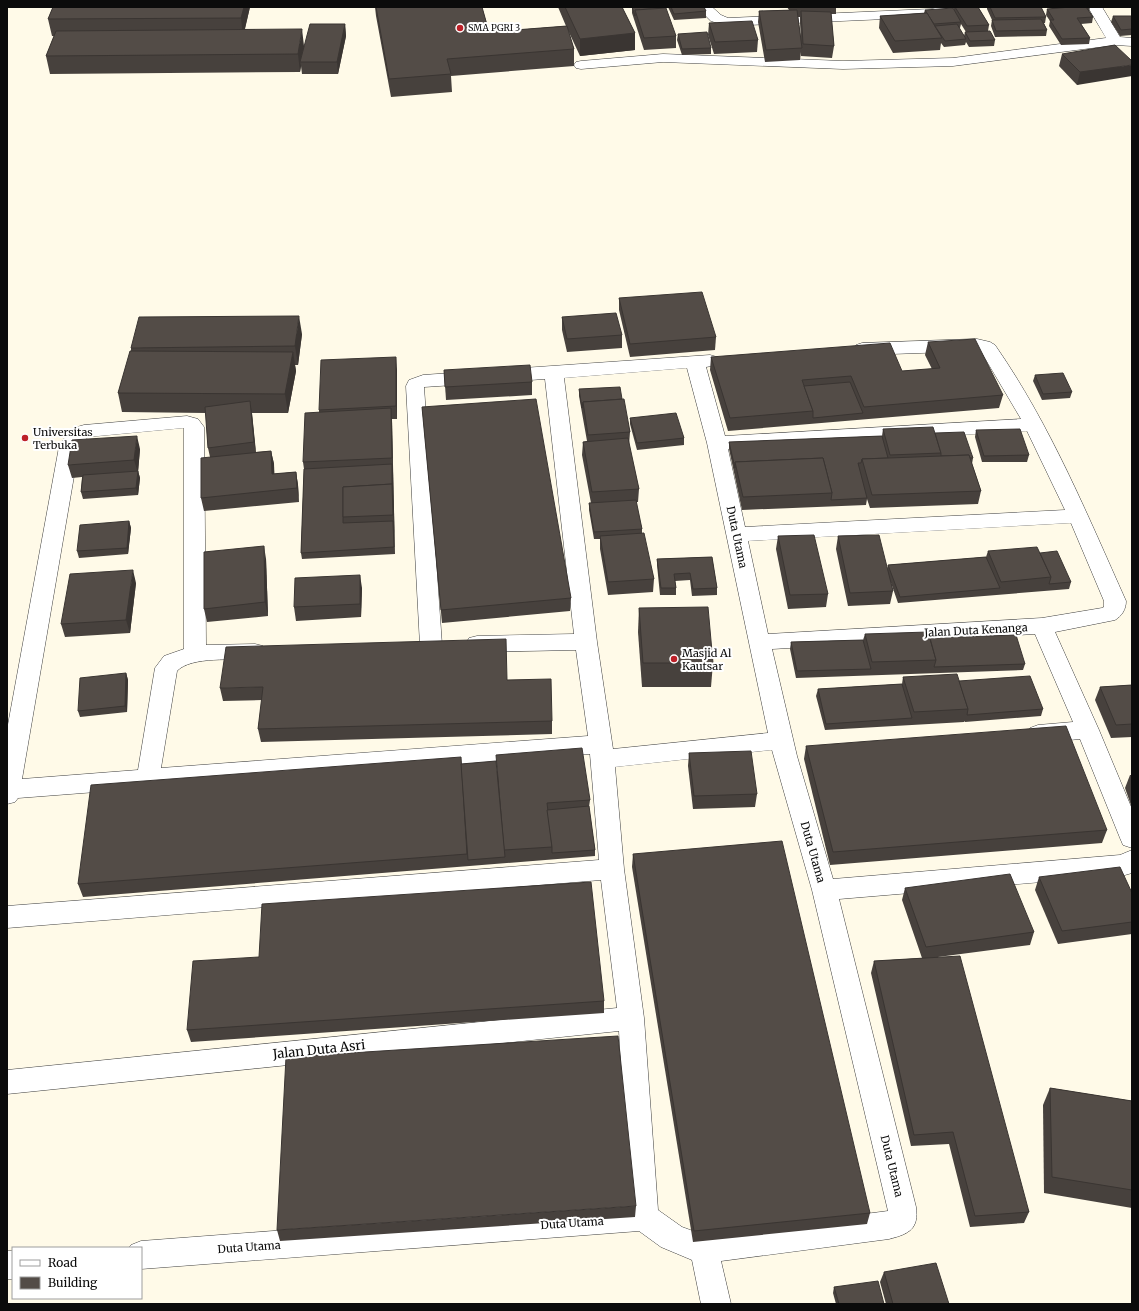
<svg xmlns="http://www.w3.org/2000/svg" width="1139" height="1311" font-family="Merriweather,serif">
<rect width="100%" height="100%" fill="#fffae8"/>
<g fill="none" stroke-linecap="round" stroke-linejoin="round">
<g stroke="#3e3e3e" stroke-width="1">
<g id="street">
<path d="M697,7h15l9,8 7,3 203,-9 9,-2h27l-2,3 -34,7 -204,9 -16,-5z"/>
<path d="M1088,7h14l18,30 12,1v8l-17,-1 -162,21 -110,3 -180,-7 -82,7 -5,-1 -2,-3 2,-3 5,-1 82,-7 180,7 110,-3 153,-20z"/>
<path d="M977,339l13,3 5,3c55,79 92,169 131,256 0,8 -4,15 -11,19l-60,12 44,98 33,79v39l-9,-3 -3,-7 -40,-99 -42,4 -8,-3 -3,-6 3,-6 8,-3 35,-3 -38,-88 -263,15 25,107 36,123 287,-24 12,-5v23l-7,2 -286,24 77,308c3,22 -7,27 -27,32l-168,22 10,43h-30l-9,-44 -31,-13 -22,-16 -498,38v-21h-12l2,-3 10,-4 488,-37 -10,-173 -612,63v-24l610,-62 -16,-128 -594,48v-22l592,-46 -9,-106 -572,44 -3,4 -8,2v-74l52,-283c6,-11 12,-19 25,-22l103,-9 11,3 6,8 2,218 49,-1 8,2 3,6 -3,6 -8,2c-20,0 -64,-4 -78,11l-16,97 427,-32 -12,-86 -99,2 -8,-2 -3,-6 3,-6 8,-2 97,-2 -29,-255 -121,8 18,258 -3,6 -8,2 -8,-2 -3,-6 -14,-259 3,-6 14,-5 287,-20 7,2 2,4 -2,4 -11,2 19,69 296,-17 -39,-66 -3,-2 -117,4 -6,-2 -3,-4 3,-4 6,-2zM687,368l20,75 61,290 -155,16 -16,-107 -33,-264zM184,428v221l-20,7 -9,12 -17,102 -116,9 57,-332 9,-10zM1027,431l38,79 -320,17 -17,-78zM1071,523l33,78v6l-2,1 -60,10 -274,16 -20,-93zM772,750l40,140 76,321 -184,24 -22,-8 -24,-17 -14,-192 -20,-149 -9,-102z"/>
<rect x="7" y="1251" width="6" height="28"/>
</g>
</g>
<use href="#street" fill="#fff" fill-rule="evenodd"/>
</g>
<g fill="#47413d" fill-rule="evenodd">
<path d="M53,7h197l-5,22 59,17 41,-22 1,12 -8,38h-36l-1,-8 -1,6 -250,2 -4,-18 8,-20h-2l-4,-17z"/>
<path d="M375,7h107l7,25 77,-6 -8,-19h64l13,26v17l-55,6 -13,-28 7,21v17l-123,10 1,16 -61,5 -15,-81z"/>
<path d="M632,7l44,29v12l-32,2 -12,-37z"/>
<path d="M668,7h36l2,4v7l-32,2z"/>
<path d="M787,7h49v7h-5l3,32 -2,12 -31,-2v-4l-1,8 -35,2 -7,-40 1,-11 30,-1zM798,17h2v6l1,17z"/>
<path d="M954,7h24l11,18 -1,6 7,9 -1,6 -25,1 -3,-5 -1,3 -21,2 -3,-4 -1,7 -47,3 -14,-25 1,-12 44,-3 1,-3h28zM961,24l5,8h-1l-1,4 -5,-8h1z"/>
<path d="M987,7h54l5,10 -1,6h-1l3,7 -1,6 -51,1 -4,-11 1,-6 -5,-11z"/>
<path d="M1055,7h35l-1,4 4,6 -1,6 -11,1 9,14 -1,6 -28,1 -12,-19 1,-5 -4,-6 1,-6 8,-1z"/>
<path d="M1113,16h19v19l-12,1 -9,-14z"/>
<path d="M709,23l49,17 -1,12 -43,2 -6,-19z"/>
<path d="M678,34l33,14v6l-29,1 -5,-15z"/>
<path d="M1062,54l70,7 -55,24 -18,-19z"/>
<path d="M619,298l97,39 -1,13 -85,7 -11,-47z"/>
<path d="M562,317l60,18v13l-55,4 -5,-22z"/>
<path d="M302,334l-4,31h-3l1,6 -8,42h-36l4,39 15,-1 3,13v10l22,-2 2,13 1,17 -95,9 -3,-13 9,-41 -2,-9 -2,-35 -84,-1 -4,-19 13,-42v-3z"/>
<path d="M928,342l75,53 -4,13 -271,23 -18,-61 1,-13 191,14 30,-2 -7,-14z"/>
<path d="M397,370v49h-5l3,135 -93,5 -1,-6 3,-84 -1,-7 16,-50v-2z"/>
<path d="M444,370l88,12v13l-86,5z"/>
<path d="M1035,375l37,17 -2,6 -28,2 -9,-19z"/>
<path d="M579,389l43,10 8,33 -1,13 10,44 -1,13h-2l6,27v5l12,45 -1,13 -45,3 -8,-46v-10h-6l-5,-29v-7h2l-9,-48 1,-13 4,-1 -8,-45z"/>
<path d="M422,407l149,191 -1,13 -128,12z"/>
<path d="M630,418l54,20v7l-47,5 -7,-26z"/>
<path d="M883,429l52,4 38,25 -1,6 9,27 -3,13 -108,4 -3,-9 -1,6 -124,5 -13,-61v-7l153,-6z"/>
<path d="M976,430l53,25 -2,7h-45l-7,-25z"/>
<path d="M140,449l-2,22 2,7 -2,17 -55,4 -2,-7 1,-15 -10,1 -4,-13z"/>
<path d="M129,521l2,7 -3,26 -49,4 -2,-7z"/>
<path d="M778,536l50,58 -2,13 -38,2 -12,-60z"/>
<path d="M838,536l49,34 1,-5 98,-8 2,-6 52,2 31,29 -2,7 -171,14 -8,-23 3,11 -3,13 -42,2 -12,-57z"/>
<path d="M712,557l5,31v7l-25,1 -2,-16 -15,1 1,7v7h-16l-3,-30v-6z"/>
<path d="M266,559l2,57 -61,6 -3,-13z"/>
<path d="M136,583l-6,50 -65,4 -4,-13z"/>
<path d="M362,588l-1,29 -65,4 -2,-14z"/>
<path d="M639,608l74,55 -2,24h-69l-4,-55z"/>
<path d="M865,634l65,4 95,26 -2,6 -227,8 -6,-29 1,-7 72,-2z"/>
<path d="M126,673l2,7 -1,32 -47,5 -2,-6z"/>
<path d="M903,677l56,4 84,28 -2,7 -76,6v-1l-1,1 -139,8 -9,-34 2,-7 84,-5z"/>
<path d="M507,680l45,41v13l-291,8 -3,-13 4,-29 -39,1 -3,-13z"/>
<path d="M1132,685v52l-21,1 -16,-38 5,-13z"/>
<path d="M806,746l301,84 -5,13 -272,22 -26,-106z"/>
<path d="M689,753l68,41 -2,13 -62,2 -5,-43z"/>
<path d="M461,764l129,36 -1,7 6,43v6l-512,41 -5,-13z"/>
<path d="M1130,775h2v33l-7,-20z"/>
<path d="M633,854l237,359 -3,11 -174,18 -61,-375z"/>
<path d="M1039,877l93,16v41l-74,10 -23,-54z"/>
<path d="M905,888l129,44 -4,13 -92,12 91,255 -5,11 -54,4 -21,-83 -38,2 -40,-173 3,-12 48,-3 -20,-58z"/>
<path d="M259,957l345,44v12l-413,29 -4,-12z"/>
<path d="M1050,1088l82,13v107l-88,-15 -1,-88z"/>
<path d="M636,1206l-1,11 -355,24 -3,-11z"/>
<path d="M884,1272l65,32h-63l-6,-22z"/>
<path d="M834,1287l50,17h-48l-3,-11z"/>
</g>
<g fill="#3a3532">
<path d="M244,7h6l-7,29 -2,-18z"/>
<path d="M345,24l1,12 -8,38 -1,-12z"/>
<path d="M302,29l2,17 -4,16 1,4 -1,6 -2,-18z"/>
<path d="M635,33v17l-55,6v-17z"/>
<path d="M1132,65v11l-55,9 3,-13z"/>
<path d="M299,316l3,18 -4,31 -3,-19z"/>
<path d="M293,352l3,19 -8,42 -3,-19z"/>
<path d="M396,357l1,13v49l-1,-13z"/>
<path d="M250,401l2,13 4,41 -2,-13z"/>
<path d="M391,408l1,13 1,50 -1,-13z"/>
<path d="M137,436l3,13 -2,24 -4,-13z"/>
<path d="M271,451l3,13 1,23 -3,-13z"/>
<path d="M392,464l1,7 2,83 -3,-70z"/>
<path d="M138,471l2,7 -2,17 -2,-7z"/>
<path d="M296,472l2,13 1,17 -2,-14z"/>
<path d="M129,521l2,7 -3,26 -1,-6z"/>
<path d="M264,546l2,13 2,57 -3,-14z"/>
<path d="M133,570l3,13 -6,50 -4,-13z"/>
<path d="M360,575l2,13 -1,29 -1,-13z"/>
<path d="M126,673l2,7 -1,32 -2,-6z"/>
</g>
<g fill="#534c47" stroke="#3a3532">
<path d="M53,7h191l-3,11 -193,1z"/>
<path d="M376,7h106l7,25 78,-6 7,23 -127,10 4,15 -62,5z"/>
<path d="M565,7h57l13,26 -55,6z"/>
<path d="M632,7h32v1l-29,2v6z"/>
<path d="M671,7h33l2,4 -32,3z"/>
<path d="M955,7h23l11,18 -22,1z"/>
<path d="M990,7h51l5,10 -51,1z"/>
<path d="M1071,7h15l7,10 -16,1 13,20 -28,1 -12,-19h4l-7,-11z"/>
<path d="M666,8l10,28 -32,2 -9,-28z"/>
<path d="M953,8l8,14 -27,2 -9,-14z"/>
<path d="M797,10l5,38 -36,2 -7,-39z"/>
<path d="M801,11l30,1 3,34 -31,-2z"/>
<path d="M927,13l15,25 -47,3 -15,-25z"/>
<path d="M1113,16h19v13l-11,1z"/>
<path d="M1041,19l6,11 -51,1 -4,-11z"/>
<path d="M752,21l6,19 -43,2 -6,-19z"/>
<path d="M310,24h35l-8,38h-37z"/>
<path d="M957,24l9,15 -21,2 -10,-15z"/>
<path d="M302,29l-4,25 -252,2 10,-25z"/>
<path d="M990,31l5,9 -25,1 -5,-9z"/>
<path d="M707,32l4,16 -29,1 -4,-15z"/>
<path d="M1115,45l17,16v4l-52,7 -18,-18z"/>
<path d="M702,292l14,45 -86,7 -11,-46z"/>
<path d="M616,313l6,22 -55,4 -5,-22z"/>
<path d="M299,316l-4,30 -164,2 8,-31z"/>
<path d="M975,339l28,56 -139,12 -13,-31 -49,4 11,31 -83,7 -19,-61 179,-14 12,28 38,-3 -12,-26z"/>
<path d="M130,351l163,1 -8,42 -167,-1z"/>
<path d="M396,357v49l-77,4 2,-50z"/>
<path d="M530,365l2,17 -87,5 -1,-17z"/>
<path d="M1063,373l9,19 -29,2 -8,-19z"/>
<path d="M850,382l13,31 -50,5v-7l-9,-25z"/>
<path d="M620,387l2,12 -39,3 -1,6 -3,-19z"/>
<path d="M536,399l35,199 -130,12 -19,-203z"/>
<path d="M624,399l6,33 -42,3 -5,-33z"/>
<path d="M250,401l4,41 -46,6 -3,-41z"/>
<path d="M391,408l1,50 -89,4 2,-49z"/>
<path d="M676,413l8,25 -47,5 -7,-25z"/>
<path d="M933,427l8,26 -51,2 -7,-26z"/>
<path d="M1020,429l9,26 -45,1 -8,-26z"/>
<path d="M964,432l9,26h-3l-1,-3 -28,1v-3l-6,-20z"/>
<path d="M137,436l-3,24 -66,5 4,-25z"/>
<path d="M882,436l6,22 -26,1 -1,4h-3l9,35 -36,2 1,-7 -9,-35 -88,4v6l-6,-26z"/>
<path d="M628,438l11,51 -47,3 -9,-50z"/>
<path d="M271,451l1,23 24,-2 1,16 -96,10v-40z"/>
<path d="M969,455l12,36 -109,4 -10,-36z"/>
<path d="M823,458l9,35 -89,4 -8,-35z"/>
<path d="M392,464v26v-6l-49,3v36l50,-2 1,26 -93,6 3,-84z"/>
<path d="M138,471l-2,17 -55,4 2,-17z"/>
<path d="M392,484l1,31 -50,2v-30z"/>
<path d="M636,500l6,29 -48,3 -5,-29z"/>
<path d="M129,521l-2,27 -50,3 3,-26z"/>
<path d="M644,533l10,46 -46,3 -8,-46z"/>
<path d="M814,535l14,59 -38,1 -12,-59z"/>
<path d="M879,535l14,56 -43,2 -12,-57z"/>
<path d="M264,546l1,56 -61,7v-57z"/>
<path d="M1037,547l14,30 -50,5 -13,-31z"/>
<path d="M1057,551l14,31 -22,2 2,-7 -11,-24z"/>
<path d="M712,557l5,31 -24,1 -3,-16 -16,1 2,14h-15l-4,-29z"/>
<path d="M986,557l14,31 -100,9 -12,-32z"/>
<path d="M133,570l-7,50 -65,4 9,-50z"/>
<path d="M360,575v29l-66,3 1,-29z"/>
<path d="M708,607l5,56h-70l-4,-55z"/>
<path d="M928,632l8,28 -64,2 -7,-28z"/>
<path d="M1016,635l9,29 -91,3 2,-7 -6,-22z"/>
<path d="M506,639l1,41 44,-1 1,42 -294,8 5,-42 -43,1 6,-41z"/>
<path d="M863,640l8,29 -74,2 -6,-29z"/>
<path d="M126,673l-1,33 -47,5 2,-33z"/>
<path d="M957,674l11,35 -54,3 -11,-35z"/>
<path d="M1030,676l13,33 -76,6 1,-6 -9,-28z"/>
<path d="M902,684l10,34 -86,6 -8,-35z"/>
<path d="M1132,685v39l-16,1 -16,-38z"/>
<path d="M1066,726l41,104 -274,22 -27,-106z"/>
<path d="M582,748l8,52 -43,3 5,44 -48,3 -8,-95z"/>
<path d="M751,751l6,43 -63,2 -5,-43z"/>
<path d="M461,757l6,97 -389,30 13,-99z"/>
<path d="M496,761l9,96 -37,3 -7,-96z"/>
<path d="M589,806l6,44 -43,3v-6l-5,-37z"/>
<path d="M782,841l88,372 -176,18 -61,-377z"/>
<path d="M1120,867l12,26v29l-70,9 -23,-54z"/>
<path d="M1010,874l24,58 -108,15 -21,-59z"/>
<path d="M591,882l13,119 -417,29 6,-69 66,-4 3,-53z"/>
<path d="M960,956l69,256 -54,4 -22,-84 -39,3 -40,-174z"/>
<path d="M618,1036l18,170 -359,24 9,-173z"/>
<path d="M1050,1088l82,13v89l-80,-13z"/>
<path d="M936,1263l13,41h-56l-9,-32z"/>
<path d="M878,1281l6,23h-45l-5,-17z"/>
</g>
<g fill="#bd2028" stroke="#fff" stroke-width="1.5">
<circle cx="460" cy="28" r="4"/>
<circle cx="25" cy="438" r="4"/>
<circle cx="674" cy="659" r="4"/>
</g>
<g text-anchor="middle" stroke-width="4" stroke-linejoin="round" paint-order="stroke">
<g font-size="9" fill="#0b0b0b" stroke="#fff" text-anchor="start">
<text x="468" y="31">SMA PGRI 3</text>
</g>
<g font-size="11" fill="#0b0b0b" stroke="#fff" text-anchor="start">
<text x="33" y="436">Universitas<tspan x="33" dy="13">Terbuka</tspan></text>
<text x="682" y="657">Masjid Al<tspan x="682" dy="13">Kautsar</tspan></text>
</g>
<g font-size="11" fill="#0b0b0b" stroke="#fff">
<text transform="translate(737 537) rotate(78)" y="4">Duta Utama</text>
<text transform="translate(976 630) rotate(-3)" y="4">Jalan Duta Kenanga</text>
<text transform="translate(813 852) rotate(74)" y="4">Duta Utama</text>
<text transform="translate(892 1166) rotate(76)" y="4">Duta Utama</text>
<text transform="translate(572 1223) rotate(-4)" y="4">Duta Utama</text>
<text transform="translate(249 1247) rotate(-4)" y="4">Duta Utama</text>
</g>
<g font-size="13" fill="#0b0b0b" stroke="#fff">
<text transform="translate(319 1049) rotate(-6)" y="5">Jalan Duta Asri</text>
</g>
</g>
<rect width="1139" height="1311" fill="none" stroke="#0b0b0b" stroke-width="16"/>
<rect x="12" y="1247" width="130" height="52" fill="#ffffff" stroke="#9d9d9d"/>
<rect x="20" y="1260" width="20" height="6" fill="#ffffff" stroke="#9d9d9d"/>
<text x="48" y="1267" font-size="12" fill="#0b0b0b">Road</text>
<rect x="20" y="1277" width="20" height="12" fill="#534c47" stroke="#9d9d9d"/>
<text x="48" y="1287" font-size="12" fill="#0b0b0b">Building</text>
</svg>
